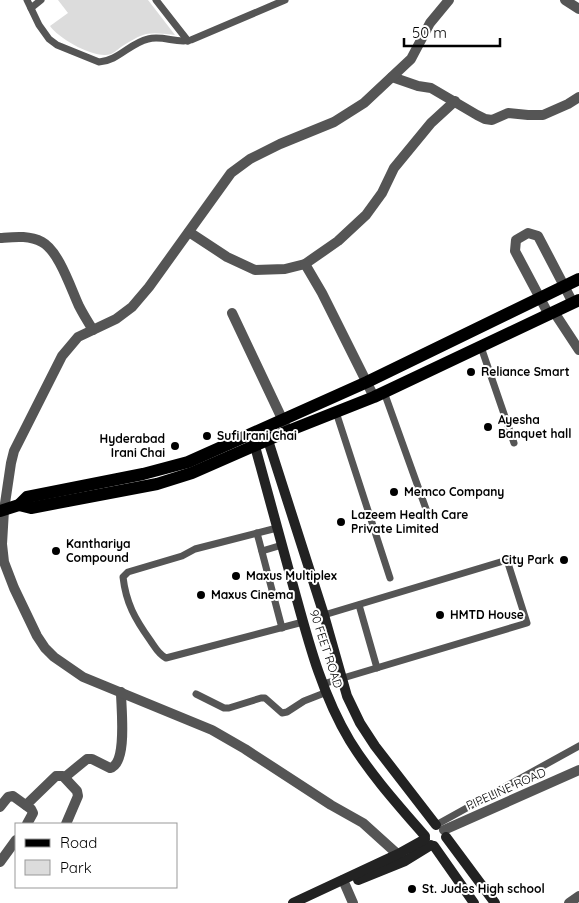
<svg xmlns="http://www.w3.org/2000/svg" width="579" height="903" font-family="Quicksand,sans-serif">
<rect width="100%" height="100%" fill="#fff"/>
<path fill="#dcdcdc" d="M58,0h90l27,35c-25,-3 -29,-4 -51,10 -4,2 -8,7 -13,9 -15,6 -52,-15 -61,-28l18,-13z"/>
<g fill="none" stroke-linecap="round" stroke-linejoin="round">
<g stroke="#555" stroke-width="7">
<path d="M27,0l12,25 10,14 8,6 42,17c19,-1 31,-19 49,-23 15,-4 29,5 43,1l94,-40"/>
<path d="M156,0l32,41"/>
<path d="M31,8l10,-8"/>
<path d="M481,347l33,96"/>
<path d="M384,392l42,117"/>
<path d="M336,412l54,166"/>
<path d="M277,528l-82,21 -13,7 -54,16 -5,5c3,26 12,42 27,63 5,7 8,14 16,18l137,-36"/>
<path d="M257,533l25,95"/>
<path d="M262,551l20,-6"/>
<path d="M359,605l18,63"/>
<path d="M323,684l204,-61 -20,-63 -183,55"/>
<path d="M196,694l28,14h5l32,-10h4l17,15 5,-1 17,-11 23,-9"/>
<path d="M436,825l143,-79"/>
</g>
<g stroke="#555" stroke-width="10">
<path d="M565,0l14,9"/>
<path d="M392,77l26,9 13,2 46,27 8,4 7,1 16,-7 20,2h15l25,-11 11,-7"/>
<path d="M189,232l38,25 28,13 30,-1 20,-5 33,-23 28,-26 16,-22 12,-25 37,-45 24,-22"/>
<path d="M0,238c14,-1 29,-3 42,4 17,9 29,47 37,64 4,8 9,16 14,24"/>
<path d="M305,264l17,29 52,104"/>
<path d="M554,312l25,38"/>
<path d="M232,313l53,112"/>
<path d="M549,315l-34,-64 1,-11 12,-7 10,3 35,67"/>
<path d="M65,777l22,-18h5l18,9c18,-4 11,-60 11,-76"/>
<path d="M26,805l30,-29h7l14,15 1,5 -12,28"/>
<path d="M0,807l8,-10 5,-1 18,13 2,4 -6,11"/>
<path d="M444,830l135,-60"/>
<path d="M404,860l-41,-37 -32,-18 -86,-56 -33,-19 -129,-53 -29,-20 -9,-9 -8,-12 -23,-48 -10,-26 -2,-18 2,-34 7,-47 3,-12 48,-95 16,-19 38,-18 16,-12 17,-20 82,-114 19,-14 30,-15 54,-22 30,-19 47,-44 19,-36 19,-23"/>
<path d="M0,862l16,-22"/>
<path d="M343,880l10,23"/>
<path d="M569,903l10,-7"/>
</g>
<g stroke="#222" stroke-width="10">
<path d="M266,434l58,181 23,81 13,27 15,23 61,79"/>
<path d="M253,439c14,50 27,100 41,150 14,51 28,106 56,152 21,34 49,65 75,95"/>
<path d="M446,837l49,66"/>
<path d="M434,846l40,57"/>
<path d="M358,880l47,-19 26,-16"/>
<path d="M293,903l105,-49 27,-15"/>
</g>
<g stroke="#000" stroke-width="12">
<path d="M19,505l12,3 126,-24 35,-11 96,-42 86,-34 205,-97"/>
<path d="M0,511l19,-6 8,-8 116,-23 45,-12 179,-80 212,-103"/>
</g>
</g>
<g fill="#000" stroke="#fff" stroke-width="2">
<circle cx="471" cy="372" r="5"/>
<circle cx="488" cy="427" r="5"/>
<circle cx="207" cy="436" r="5"/>
<circle cx="175" cy="446" r="5"/>
<circle cx="394" cy="492" r="5"/>
<circle cx="341" cy="522" r="5"/>
<circle cx="56" cy="551" r="5"/>
<circle cx="564" cy="560" r="5"/>
<circle cx="236" cy="576" r="5"/>
<circle cx="201" cy="595" r="5"/>
<circle cx="440" cy="615" r="5"/>
<circle cx="412" cy="889" r="5"/>
</g>
<g text-anchor="middle" stroke-width="4" stroke-linejoin="round" paint-order="stroke">
<g font-size="12" font-weight="bold" fill="#000" stroke="#fff" text-anchor="start">
<text x="481" y="376">Reliance Smart</text>
<text x="498" y="424">Ayesha<tspan x="498" dy="14">Banquet hall</tspan></text>
<text x="217" y="440">Sufi Irani Chai</text>
<text x="165" y="443" text-anchor="end">Hyderabad<tspan x="165" dy="14">Irani Chai</tspan></text>
<text x="404" y="496">Memco Company</text>
<text x="351" y="519">Lazeem Health Care<tspan x="351" dy="14">Private Limited</tspan></text>
<text x="66" y="548">Kanthariya<tspan x="66" dy="14">Compound</tspan></text>
<text x="554" y="564" text-anchor="end">City Park</text>
<text x="246" y="580">Maxus Multiplex</text>
<text x="211" y="599">Maxus Cinema</text>
<text x="450" y="619">HMTD House</text>
<text x="422" y="893">St. Judes High school</text>
</g>
<g font-size="12" fill="#000" stroke="#fff">
<text transform="translate(326 649) rotate(72)" y="4">90 FEET ROAD</text>
<text transform="translate(506 789) rotate(-24)" y="4">PIPELINE ROAD</text>
</g>
</g>
<rect x="15" y="823" width="162" height="65" fill="#ffffff" stroke="#999999"/>
<rect x="25" y="839" width="25" height="8" fill="#000000" stroke="#999999"/>
<text x="60" y="848" font-size="15" fill="#000000">Road</text>
<rect x="25" y="860" width="25" height="15" fill="#dcdcdc" stroke="#999999"/>
<text x="60" y="873" font-size="15" fill="#000000">Park</text>
<path d="M404 38v8h96v-8" fill="none" stroke="#000000" stroke-width="2.5"/>
<text x="412" y="38" font-size="15" fill="#000000" stroke="#ffffff" stroke-width="4" paint-order="stroke">50 m</text>
</svg>
